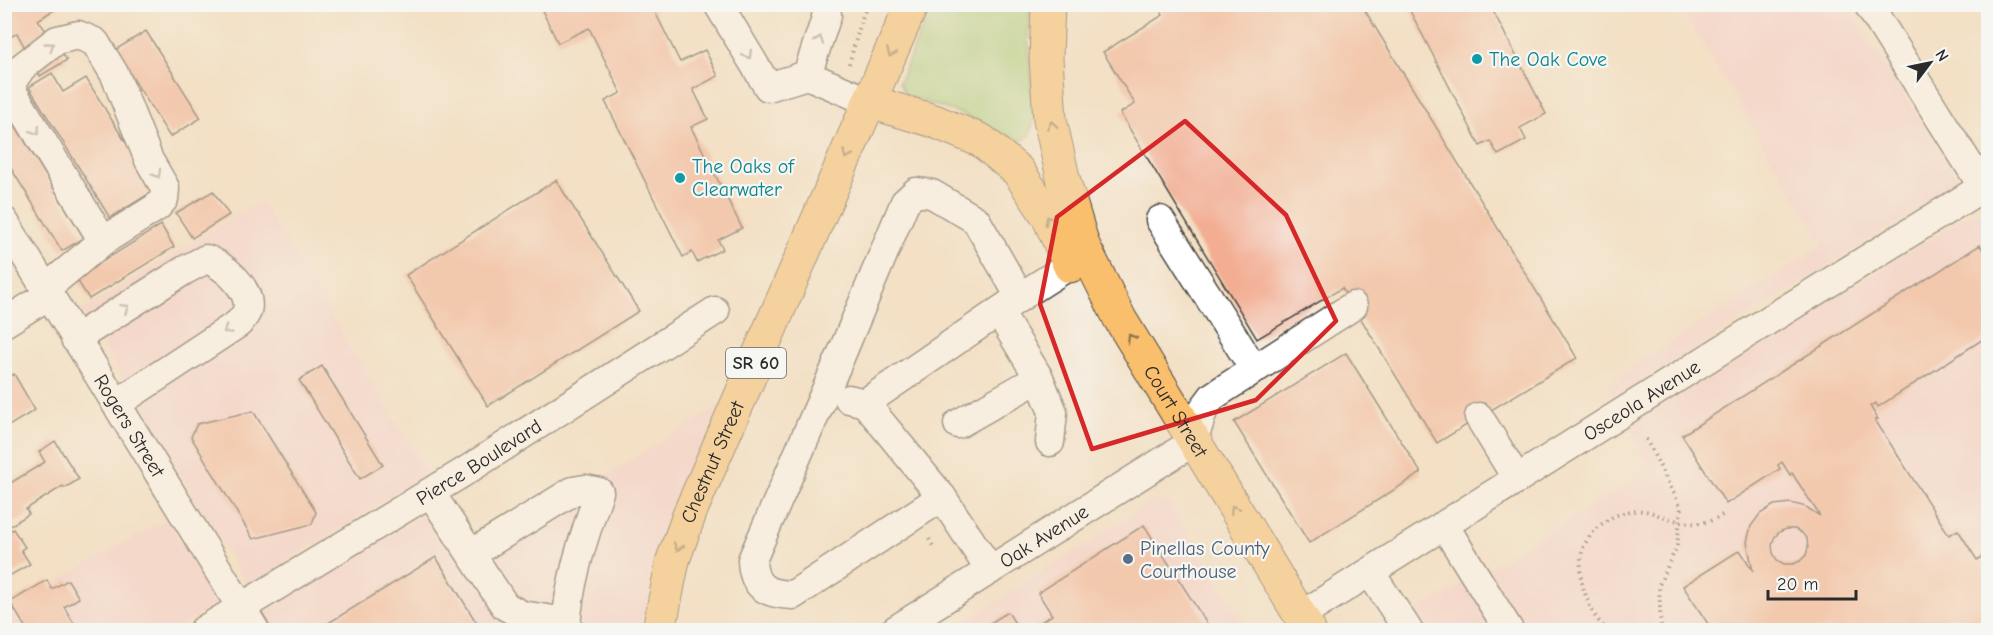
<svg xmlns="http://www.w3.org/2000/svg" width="1993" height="635" font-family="'Comic Neue',sans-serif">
<rect width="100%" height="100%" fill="#f6f6f2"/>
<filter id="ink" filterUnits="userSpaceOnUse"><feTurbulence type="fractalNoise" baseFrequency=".0167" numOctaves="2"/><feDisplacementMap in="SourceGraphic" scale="12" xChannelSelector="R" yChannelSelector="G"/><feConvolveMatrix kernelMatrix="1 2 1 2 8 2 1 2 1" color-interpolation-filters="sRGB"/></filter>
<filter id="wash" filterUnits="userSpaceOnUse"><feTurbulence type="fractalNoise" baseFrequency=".008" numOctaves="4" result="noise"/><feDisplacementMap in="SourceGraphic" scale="24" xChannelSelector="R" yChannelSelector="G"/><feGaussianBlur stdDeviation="1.35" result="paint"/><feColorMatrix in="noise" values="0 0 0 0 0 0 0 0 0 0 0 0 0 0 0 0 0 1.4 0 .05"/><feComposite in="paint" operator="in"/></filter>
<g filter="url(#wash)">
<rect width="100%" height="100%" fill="#f3e0c5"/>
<g fill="#f7cfd1">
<path d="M1679,5h168l114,178 -347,217 -8,-16 217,-140z"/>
<path d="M261,200l167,273 -180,113 -167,-275z"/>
<path d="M1977,209l11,18v403h-603l266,-160 -23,-44z"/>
<path d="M721,404l-63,153 -16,73h-367l-11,-18 175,-107 35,53z"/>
<path d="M1154,500l15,2 79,128h-297z"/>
<path d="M166,519l53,85 -43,26h-171l-1,-19z"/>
</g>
<path fill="#a1d07d" stroke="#667e54" stroke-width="1.5" d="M932,5h98l-2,32 6,85 -5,14 -6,4 -10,1 -24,-15 -24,-11 -58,-19 -8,-13z"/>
<g id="blocks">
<g fill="#f3ad93" fill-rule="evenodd">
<path d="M4,4h59l-25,16 29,40 -27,16 -23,-43 -13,8z"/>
<path d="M539,4h112l29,58 25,-12 13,26 -25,13 15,30 -17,8 51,101 -24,12 5,9 -26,13 -5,-10 -9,5 -78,-156 16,-8 -32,-65 -31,15z"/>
<path d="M1157,4h204l216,354 -140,85 -95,-155 -85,51 -137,-226 15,-9 -32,-52 60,-37z"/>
<path d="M1407,5h83l56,109 -26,14 6,12 -28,15 -8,-14 -10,5z"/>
<path d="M146,31l55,87 -31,19 -55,-87z"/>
<path d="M52,73l11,19 23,-14 69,112 -45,28 -81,-131z"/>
<path d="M15,125l69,113 -22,13 -58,-94v-25z"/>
<path d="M556,180l83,131 -151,95 -82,-131z"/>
<path d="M213,191l16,24 -37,23 -16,-25z"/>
<path d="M161,225l13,22 -85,52 -13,-21z"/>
<path d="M1980,245l8,13v78l-110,71 -2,-4 -6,3 8,13 -3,1 74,115 9,-5 19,30 11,-8v78h-276l-29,-44 57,-36 13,21 -6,-29 4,-16 9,-12 14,-9 17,-2 15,4 14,9 -28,-43 -2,2 -8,-13 -4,3 2,4 -54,35 -44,-69zM1786,529h9l7,4 5,6 1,9 -2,7 -6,6 -7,3h-9l-7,-4 -4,-7 -1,-8 2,-7 5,-6z"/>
<path d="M1346,353l75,120 -112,70 -75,-121z"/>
<path d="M322,366l61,99 -23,14 -61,-99z"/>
<path d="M14,374l21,36 -31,19v-50z"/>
<path d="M253,411l63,101 -4,12 -59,15 -62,-102 6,-13z"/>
<path d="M55,441l24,38 -14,9 -2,-2 -37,23 3,5 -19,12 -6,-9v-14l5,-3 -5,-7v-6l41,-25 -6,-10z"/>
<path d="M1144,525l67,105h-183l24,-15 -14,-22z"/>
<path d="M13,529l12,18 -4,3 9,14 -26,15v-45z"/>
<path d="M436,557l45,73h-164z"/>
<path d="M47,580l5,9 16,-9 11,18 -15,9 14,23h-51l-17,-28z"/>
<path d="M1008,612l11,18h-40z"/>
</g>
</g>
</g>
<g filter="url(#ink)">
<use href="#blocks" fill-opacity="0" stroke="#494642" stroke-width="1.5"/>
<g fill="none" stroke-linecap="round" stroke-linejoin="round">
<g stroke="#494642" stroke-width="31">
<g id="minor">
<path d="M718,4l50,83 39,-12 63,27"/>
<path d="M1868,4l120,191"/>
<path d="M807,75l20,-60 -2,-11"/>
<path d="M9,86l13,-19 35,-27 21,-5 17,7 20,33 34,85 16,28 -1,11 -7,8 -54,34"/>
<path d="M4,90l5,-4 94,155 -58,48"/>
<path d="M1160,220l94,149"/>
<path id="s1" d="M4,221l251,409"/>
<path d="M999,312l40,66 14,34 -3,30"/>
<path d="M4,323l45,-28"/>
<path d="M75,339l110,-69 21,-11c17,5 47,31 41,52 -1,4 -6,8 -8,12l-123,81"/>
<path d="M849,399l16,4 77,94"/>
<path d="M865,403l155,-106"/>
<path d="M1479,417l38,62"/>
<path d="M958,424l81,-46"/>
<path d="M430,492l75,114 17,9 44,7"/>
<path d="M1444,525l65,105"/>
<path d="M471,554l102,-63 12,-2 14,3c-15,45 -31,90 -33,138"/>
<path d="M990,570l-48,-73 -149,98c-26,-1 -40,-7 -41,-35l87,-200 66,-158 11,-10 16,2 44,26 44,77 50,-32"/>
<path d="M1370,572l38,58"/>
<path id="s2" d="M1300,616l448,-283 240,-149"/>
<path id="s3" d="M204,630l260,-158 251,-161"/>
<path id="s4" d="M895,630l298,-188 11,-34 9,-12 140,-90"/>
</g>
</g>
<g stroke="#494642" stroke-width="35">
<g id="major">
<path id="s5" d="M1048,4l-2,54 4,62 14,62 19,63 37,74 189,311"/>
<path d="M870,102l64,19 48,20 36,30 30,45 22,50"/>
<path id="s6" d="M659,630l14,-70 18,-50 221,-506"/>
</g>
</g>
<g stroke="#494642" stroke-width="4" stroke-dasharray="1.5 4.5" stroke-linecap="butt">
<path d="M849,64l14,-49 5,-11"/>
<path d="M1646,439l35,69 -4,38 -18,39 2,45"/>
<path d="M929,539l5,9"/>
<path d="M1608,630c-14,-10 -20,-27 -25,-43 -3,-12 -4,-35 3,-45 12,-20 36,-34 58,-31 6,0 12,4 18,5 23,8 40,12 62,-2"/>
</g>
<use href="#minor" stroke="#fff" stroke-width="28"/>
<use href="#major" stroke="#f9bf6d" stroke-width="33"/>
</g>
<defs><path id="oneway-chevron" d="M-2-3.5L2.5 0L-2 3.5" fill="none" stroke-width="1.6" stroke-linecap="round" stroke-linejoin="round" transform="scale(1.5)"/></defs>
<g stroke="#a0a0a0">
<use href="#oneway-chevron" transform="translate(819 40) rotate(-72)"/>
<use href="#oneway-chevron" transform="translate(50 46) rotate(-36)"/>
<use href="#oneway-chevron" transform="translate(748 55) rotate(59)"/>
<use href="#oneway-chevron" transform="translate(36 131) rotate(59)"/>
<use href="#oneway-chevron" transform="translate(157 174) rotate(61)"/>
<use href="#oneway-chevron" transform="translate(125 308) rotate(-32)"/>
<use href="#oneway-chevron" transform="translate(227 330) rotate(146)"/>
</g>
<g stroke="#92754c">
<use href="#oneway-chevron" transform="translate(891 53) rotate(113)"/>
<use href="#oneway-chevron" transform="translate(1052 125) rotate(-100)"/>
<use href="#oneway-chevron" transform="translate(847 155) rotate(114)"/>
<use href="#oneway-chevron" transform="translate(1049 220) rotate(-117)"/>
<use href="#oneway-chevron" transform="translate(1131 338) rotate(-121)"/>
<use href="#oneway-chevron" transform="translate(1234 509) rotate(-122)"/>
<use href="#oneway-chevron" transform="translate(678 547) rotate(109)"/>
</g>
</g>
<path d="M0 0H1993V635H0ZM1185,121l101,94 50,106 -80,79 -164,49 -52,-145 17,-87z" fill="#f3e0c5" fill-opacity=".55" fill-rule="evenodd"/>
<path fill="none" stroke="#d62828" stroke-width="4.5" stroke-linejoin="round" d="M1185,121l101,94 50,106 -80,79 -164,49 -52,-145 17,-87z"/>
<g fill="#0f9aa8" stroke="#f6f6f2" stroke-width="2">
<circle cx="1477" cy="59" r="6"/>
<circle cx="680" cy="178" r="6"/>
</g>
<circle fill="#5c6f8a" stroke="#f6f6f2" stroke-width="2" cx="1128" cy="559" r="6"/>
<g text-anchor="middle" stroke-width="4.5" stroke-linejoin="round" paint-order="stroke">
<rect fill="#f6f6f2" stroke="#686867" stroke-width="1.5" x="726" y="348" width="60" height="30" rx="4.5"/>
<g font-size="18" font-weight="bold" fill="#2b2b2b">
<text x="756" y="369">SR 60</text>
</g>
<g font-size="20" fill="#0d838f" stroke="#f6f6f2" text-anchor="start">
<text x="1489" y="66">The Oak Cove</text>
<text x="692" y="173">The Oaks of<tspan x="692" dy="23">Clearwater</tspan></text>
</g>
<g font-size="20" fill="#2b2b2b" stroke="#f6f6f2">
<text dy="7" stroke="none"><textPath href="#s2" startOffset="404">Osceola Avenue</textPath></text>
<text dy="7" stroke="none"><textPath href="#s5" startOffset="436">Court Street</textPath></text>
<text dy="7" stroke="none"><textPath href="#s1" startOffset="240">Rogers Street</textPath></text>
<text dy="7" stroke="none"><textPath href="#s3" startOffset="322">Pierce Boulevard</textPath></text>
<text dy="7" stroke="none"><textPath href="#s6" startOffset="177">Chestnut Street</textPath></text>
<text dy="7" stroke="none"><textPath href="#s4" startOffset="176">Oak Avenue</textPath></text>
</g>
<g font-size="20" fill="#4e5e75" stroke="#f6f6f2" text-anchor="start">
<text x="1140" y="555">Pinellas County<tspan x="1140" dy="23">Courthouse</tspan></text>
</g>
</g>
<rect width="1993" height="635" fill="none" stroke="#f6f6f2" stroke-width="24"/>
<g transform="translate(1930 63) rotate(58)" stroke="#f6f6f2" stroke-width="4.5" paint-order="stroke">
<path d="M0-4.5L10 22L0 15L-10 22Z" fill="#2b2b2b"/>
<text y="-9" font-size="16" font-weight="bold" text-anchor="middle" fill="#2b2b2b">N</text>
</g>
<path d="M1768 590v9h88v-9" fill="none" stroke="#2b2b2b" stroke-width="3"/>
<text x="1777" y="590" font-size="18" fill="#2b2b2b" stroke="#f6f6f2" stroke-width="4.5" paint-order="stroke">20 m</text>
</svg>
